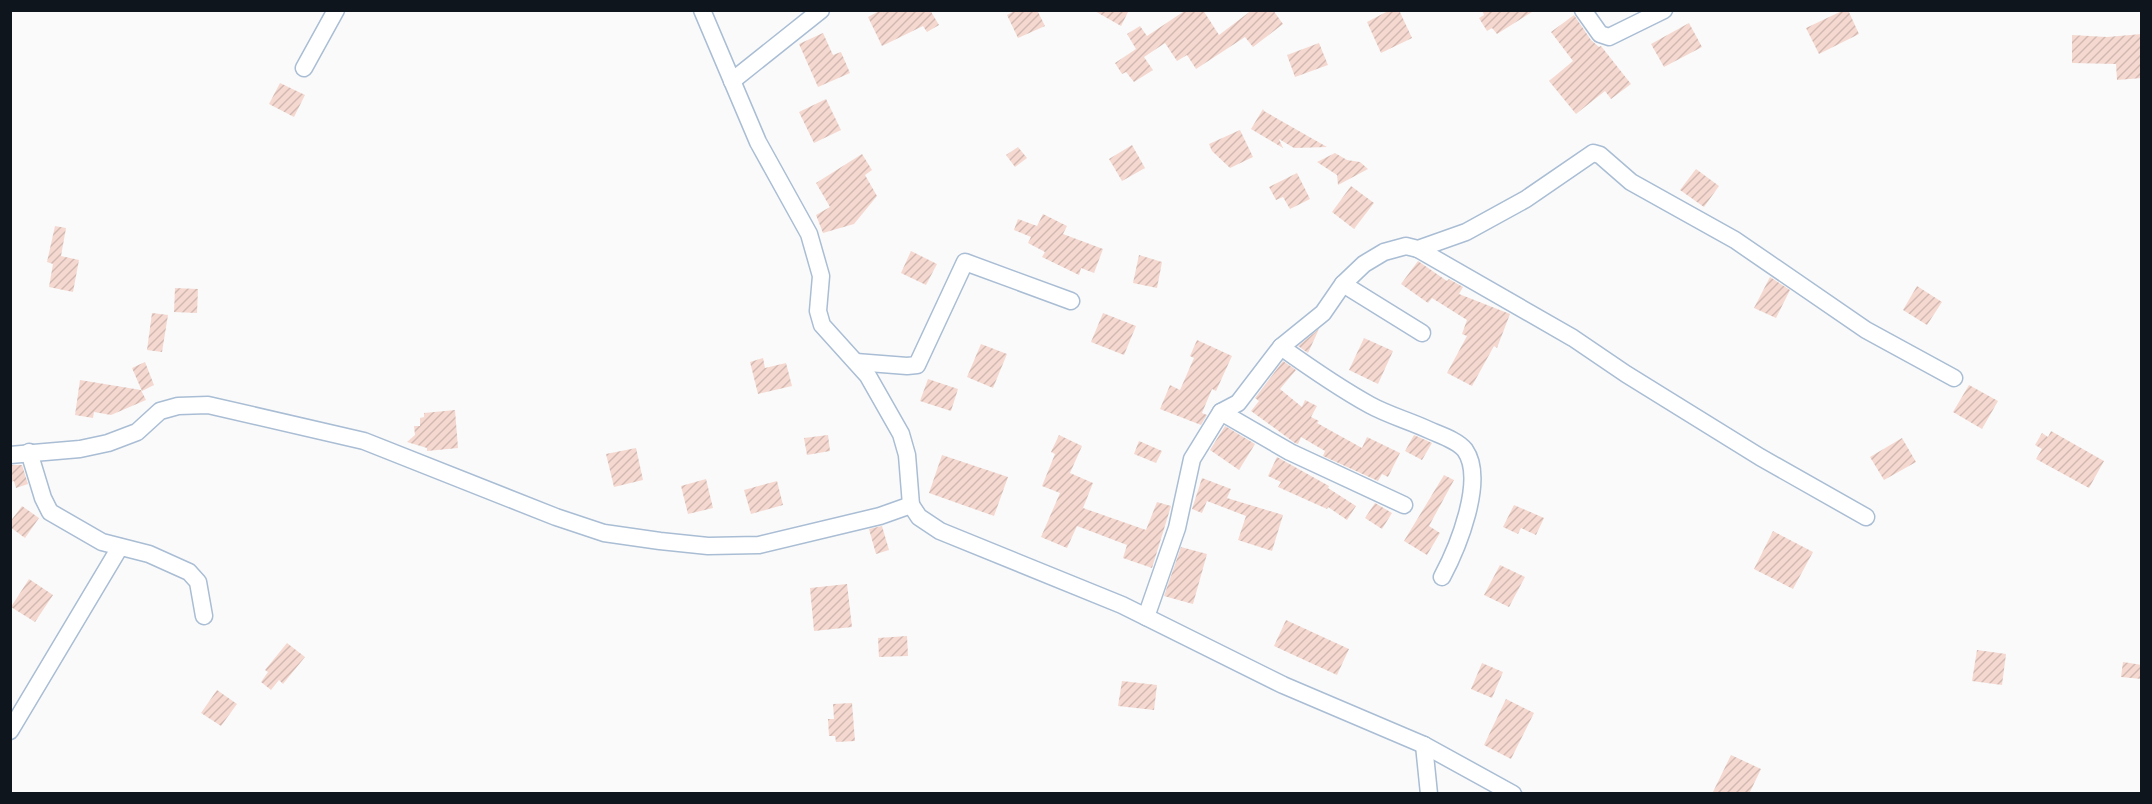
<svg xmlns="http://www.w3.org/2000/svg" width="2152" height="804" font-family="Ubuntu,sans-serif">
<defs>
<pattern id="building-hatch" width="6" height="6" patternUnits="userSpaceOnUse" patternTransform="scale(1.5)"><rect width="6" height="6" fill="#f5d9d0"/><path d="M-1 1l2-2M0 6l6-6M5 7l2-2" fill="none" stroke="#d1b9b2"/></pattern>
</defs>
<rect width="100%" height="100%" fill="#fafafa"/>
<g fill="url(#building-hatch)">
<path d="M881,10h49l9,15 -12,7 -4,-6 -41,20 -14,-29z"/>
<path d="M1016,10h21l8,16 -27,12 -11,-23z"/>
<path d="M1093,10h36l-8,16z"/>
<path d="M1186,10h17l16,25 33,-25h21l10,14 -30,23 -8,-10 -49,32 -9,-14 -10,6 -12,-18 -21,14 9,13 -19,12 -8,-10 -4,2 -7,-11 21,-14 -9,-15 13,-8 7,10z"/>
<path d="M1390,10h9l13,28 -31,15 -14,-31z"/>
<path d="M1482,10h53l-38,24 -5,-6 -5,3 -8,-13 5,-3z"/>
<path d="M1844,10h4l11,24 -40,20 -13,-26z"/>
<path d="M1574,15l17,25 8,7 2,-1 30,38 -20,15 -6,-8 -29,23 -27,-33 24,-20 -22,-29z"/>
<path d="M1689,23l13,24 -38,20 -13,-23z"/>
<path d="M823,33l10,22 8,-3 9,21 -32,14 -19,-43z"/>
<path d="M2142,34v44l-25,2 -1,-16 -44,-1v-28l35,2z"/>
<path d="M1319,43l9,22 -33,12 -8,-22z"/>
<path d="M280,83l25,12 -11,22 -25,-13z"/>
<path d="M826,99l15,31 -27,13 -15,-31z"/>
<path d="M1263,109l1,2 63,36 -33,1 -15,-9 4,9 -32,-19z"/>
<path d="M1240,130l13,27 -23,11 -18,-17 -3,-7z"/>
<path d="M1132,145l13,23 -23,13 -13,-22z"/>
<path d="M1018,147l9,11 -12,9 -9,-12z"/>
<path d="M1335,153l12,7 13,2 8,7 -30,16 -1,-10 -20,-13z"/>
<path d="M862,154l10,16 -7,5 12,21 -23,28 -31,9 -7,-18 14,-8 -14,-24z"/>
<path d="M1696,169l23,17 -15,21 -24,-17z"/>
<path d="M1297,173l13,26 -20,10 -7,-12 -7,3 -7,-13z"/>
<path d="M1351,186l23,17 -20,26 -22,-17z"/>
<path d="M1043,214l24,12 -4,8 40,15 -9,24 -13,-5 -2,7 -37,-18 3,-5 -17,-9 3,-6 -17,-7 4,-11 19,7z"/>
<path d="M55,226l11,2 -5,28 18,4 -6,32 -24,-5 4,-23 -6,-2z"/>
<path d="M911,251l26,13 -11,21 -25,-12z"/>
<path d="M1139,255l23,7 -5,26 -24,-5z"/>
<path d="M1418,261l29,20 2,-2 14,8 -4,7 51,20 -13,34 -3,-2 -22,40 -25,-13 20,-37 -5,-2 5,-14 -35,-22 -4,5 -27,-19z"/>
<path d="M1770,277l20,13 -14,28 -22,-10z"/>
<path d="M1917,286l25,16 -15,23 -24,-15z"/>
<path d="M175,288l23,1 -1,24 -23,-1z"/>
<path d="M152,313l16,2 -6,37 -15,-2z"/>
<path d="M1103,313l33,13 -12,29 -33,-13z"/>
<path d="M1319,329l-11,24 -10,-7z"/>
<path d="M1364,338l29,13 -15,33 -29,-14z"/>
<path d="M1197,340l35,16 -16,35 -4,-2 -10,24 5,2 -6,10 -41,-16 10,-24 10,5 14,-32 -4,-2z"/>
<path d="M981,344l26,10 -14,34 -26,-11z"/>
<path d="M763,358l2,10 21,-5 6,23 -34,8 -8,-32z"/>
<path d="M1283,361l13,9 -16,19 22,18 3,-7 12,6 -6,11 8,4 -2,2 45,25 5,-11 33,16 -12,24 -6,-3 -4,7 -55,-25 2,-5 -24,-14 -3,7 -3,-1 -44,-32 8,-10 -4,-3z"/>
<path d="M145,362l9,23 -12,6 -10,-23z"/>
<path d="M928,379l30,10 -7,22 -31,-10z"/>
<path d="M80,380l61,10 5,10 -35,15 -17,-3 -1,6 -18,-3z"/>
<path d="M1969,385l29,16 -16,28 -29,-17z"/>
<path d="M455,410l3,38 -31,3v-3l-20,-6 8,-7 -1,-9h6v-8l4,-1v-4z"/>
<path d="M1225,426l30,18 -16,26 -29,-20z"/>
<path d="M2051,431l53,30 -15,27 -53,-29 6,-10 -7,-4 7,-12 6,4z"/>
<path d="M828,435l2,16 -23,4 -3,-17z"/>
<path d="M1059,435l23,11 -12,27 23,10 -10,25 63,22 11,-28 14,4 -19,62 -29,-10 4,-13 -50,-19 -10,22 -26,-11 19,-44 -18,-7 13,-32 -4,-2z"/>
<path d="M1414,435l18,8 -10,17 -17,-9z"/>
<path d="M1902,438l14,24 -32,18 -14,-23z"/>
<path d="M1139,441l23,10 -6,12 -22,-9z"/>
<path d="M636,448l7,32 -29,7 -8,-33z"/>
<path d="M942,455l66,22 -14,39 -65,-23z"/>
<path d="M1277,457l52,29 -1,2 28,18 -9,14 -19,-13 -1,2 -49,-22 3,-5 -13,-6z"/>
<path d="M10,465h12l6,19 -12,4 -2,-7 -4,1z"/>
<path d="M1444,475l10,5 -25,46 11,7 -13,22 -23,-14z"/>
<path d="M1202,478l29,11 -4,9 56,17 -11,36 -34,-11 8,-24 -39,-15 -5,12 -10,-4z"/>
<path d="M706,479l7,29 -25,6 -7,-28z"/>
<path d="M777,481l6,24 -32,9 -7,-24z"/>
<path d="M1375,503l17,10 -10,16 -17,-11z"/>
<path d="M1514,505l30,13 -8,17 -15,-7 -3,6 -15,-7z"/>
<path d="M22,506l17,12 -14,20 -15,-11v-5z"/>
<path d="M882,526l7,24 -13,4 -7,-25z"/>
<path d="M1773,531l40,21 -20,37 -39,-20z"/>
<path d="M1181,547l26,7 -14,50 -29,-8z"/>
<path d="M1500,565l25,12 -16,30 -25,-12z"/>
<path d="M29,579l24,16 -18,27 -24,-15z"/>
<path d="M847,584l5,43 -38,4 -4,-43z"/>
<path d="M1286,620l63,29 -12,26 -63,-29z"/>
<path d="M907,636l1,20 -29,1 -1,-19z"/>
<path d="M287,643l18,14 -22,27 -4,-4 -8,10 -10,-8 7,-10 -3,-2z"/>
<path d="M1977,650l29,4 -4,31 -30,-4z"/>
<path d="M2123,662l19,3v14l-21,-2z"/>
<path d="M1482,663l21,9 -11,26 -21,-9z"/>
<path d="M1122,681l35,4 -3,25 -36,-4z"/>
<path d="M217,690l20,14 -16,22 -20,-13z"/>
<path d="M1506,699l28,14 -23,46 -27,-14z"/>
<path d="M852,703l3,38 -19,1 -1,-6h-6l-1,-17h6l-1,-15z"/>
<path d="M1731,755l30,14 -12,25h-37z"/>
</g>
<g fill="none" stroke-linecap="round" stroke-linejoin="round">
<g stroke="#a9bdd4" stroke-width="19">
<g id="street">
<path d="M702,10l56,132 51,92 12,42 -3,35 4,14 46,51 33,58 6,21 4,50"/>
<path d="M1583,10l17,24 9,3 55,-27"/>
<path d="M304,68l32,-58"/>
<path d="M732,81l89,-71"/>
<path d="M1418,249l155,89 53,36 134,83 106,60"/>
<path d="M1343,284l79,49"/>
<path d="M1281,347c28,20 58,41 89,58 18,10 40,16 59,25 11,5 28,10 36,20 21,30 -8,99 -23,127"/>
<path d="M856,362l51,4 10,-1 48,-103 106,39"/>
<path d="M1221,412l69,40 114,53"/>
<path d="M29,452l14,46 7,14 52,30 47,12 40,18 9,10 6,34"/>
<path d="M10,455l70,-6 28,-6 29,-11 23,-21 18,-5 30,-1 156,36 192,76 48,16 56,8 48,5 51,-1 121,-29 31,-11 8,12 21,14 182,74 161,80 141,60 89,49"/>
<path d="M1146,617l31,-89 15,-69 29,-47 17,-9 43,-56 42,-34 20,-29 21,-20 20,-12 22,-6 12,3 48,-17 60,-33 67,-46 7,2 31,27 104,58 131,90 88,48"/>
<path d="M10,731l110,-184"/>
<path d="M1424,745l5,49"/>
</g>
</g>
<use href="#street" stroke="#fff" stroke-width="16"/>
</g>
<rect width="2152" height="804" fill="none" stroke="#0e151d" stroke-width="24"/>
</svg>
